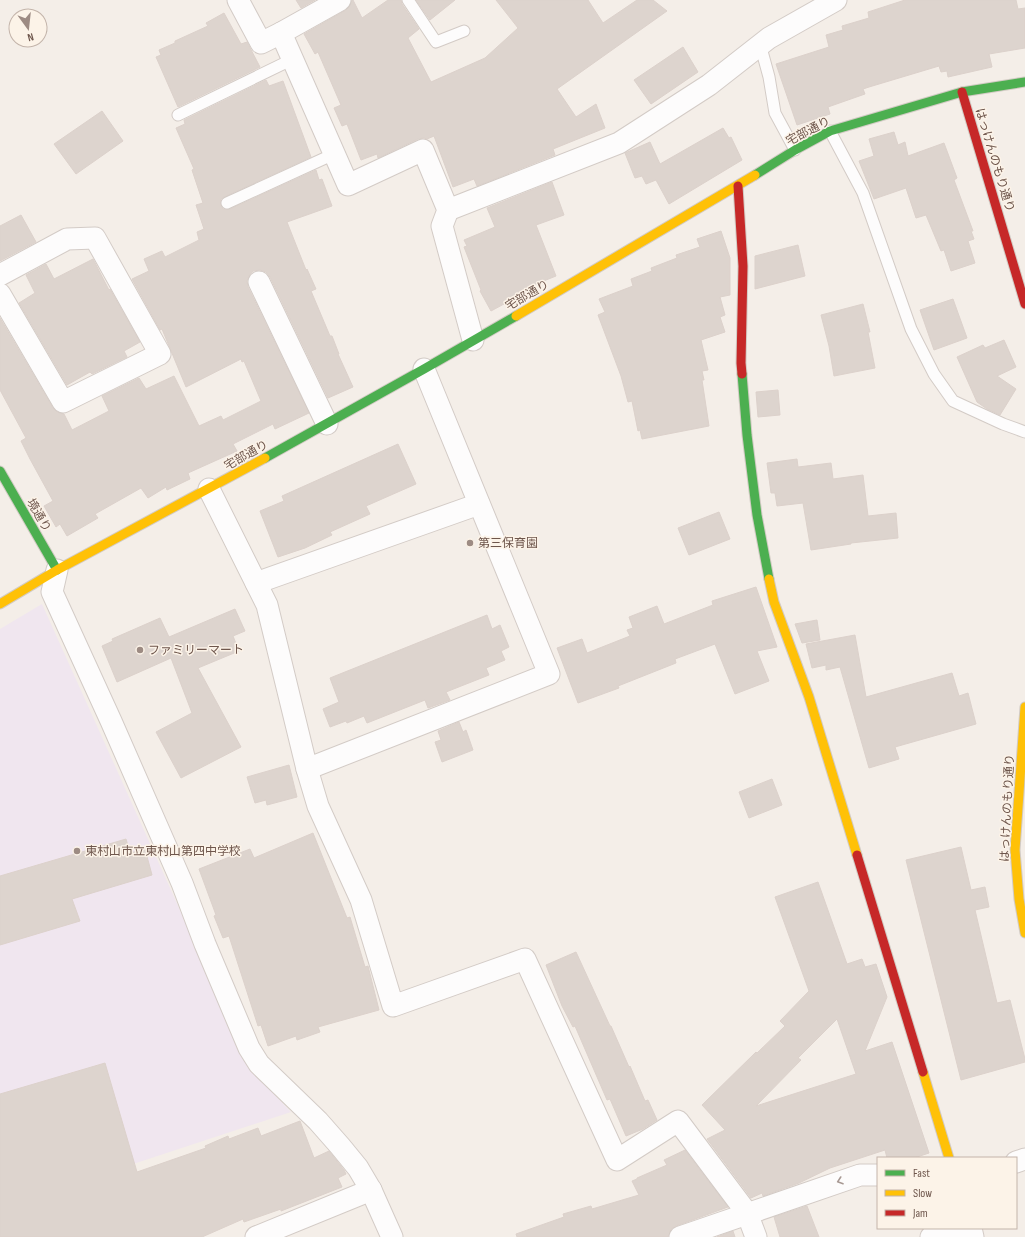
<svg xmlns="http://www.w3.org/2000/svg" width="1025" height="1237" font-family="'Sofia Sans Condensed','Noto Sans JP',sans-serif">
<rect width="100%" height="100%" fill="#f4eee8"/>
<path fill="#f0e6ef" d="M42,604l211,468 38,40 -291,96v-579z"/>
<g fill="#ddd4ce" stroke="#dcd1cb" fill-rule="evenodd">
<path d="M296,0h19l-14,8z"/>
<path d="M352,0h1l9,18 26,-18h13l1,4 17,25 -11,9 23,44 54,-24 33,-30 -22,-28h92l15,23 34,-23h16l14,11 -110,78 19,28 20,-13 9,24 -52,21 2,6 -78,31 -3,-7 -21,8 -19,-51 -7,3 -3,-1 -6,1 -40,19 -1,-4 -16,6 -14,-36 -5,2 -8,-18 7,-3 -23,-53 -3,2 -11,-20 42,-24 4,-4z"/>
<path d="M416,0h39l-25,20z"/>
<path d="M905,0h111l2,9 7,-1v40l-36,6 3,13 -44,10 -1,-6 -6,1 -2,-6 -70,21 -6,2 2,5 -37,13 2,7 -33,11 -21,-61 53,-17 -3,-12 17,-5 -1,-4 27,-8 -1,-6z"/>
<path d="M224,13l17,31 6,-2 13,25 -82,40 -22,-50 5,-2 -2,-5 16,-7v-2l33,-15 -2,-3z"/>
<path d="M683,47l15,25 -47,32 -17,-24z"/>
<path d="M266,80l3,6 14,-5 28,76 -87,40 -3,2v7l2,3h7l86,-39 3,10 3,-1 10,27 -45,16 19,48 1,-1 9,20 -5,2 19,45h2l7,18h-1l15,33 -25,11 -58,-121 -4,-5 -6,-2 -7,1 -4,5 -2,5 1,6 61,126 -34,16 -2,-5 -40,20 4,7 -49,22 2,6 -23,11 -1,-3 -18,11 -7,-10 -46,26 3,4 -31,18 -7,-12 -4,3 -12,-21 9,-5 -23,-42 -9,-18 5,-3 -26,-48v-72l53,90 4,4 7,2 8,16 37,-19 -7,-15 37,-18 7,11 28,-13 25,50 22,-10 2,4 38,-19 -17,-40 -2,1 -1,-3 -55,28 -24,-58 -2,1 -28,-51 17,-8 -5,-12 18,-8 3,6 34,-17 -2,-8 7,-3 -8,-24 7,-2 -11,-33 2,-1 -18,-41 9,-4 -1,-4z"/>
<path d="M102,111l21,30 -47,33 -22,-30z"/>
<path d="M723,128l6,10 2,-1 11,23 -73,44 -13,-24 -10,4 -4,-8 -7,2 -10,-25 25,-11 10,22z"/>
<path d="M894,132l4,13 7,-3 3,14 36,-13 13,35 -3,2 19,51h-2l3,8 -6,2 7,22 -24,8 -7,-21 -3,1 -15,-36 -10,3 -10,-30 -32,11 -15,-38 15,-5 -5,-17z"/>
<path d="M552,182l12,33 -28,10 20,51 -30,12 2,3 -37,20 -11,-20 1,-1 -17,-43 3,-1 -3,-6 31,-13 -8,-19z"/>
<path d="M21,215l15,27 -36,19v-35z"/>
<path d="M721,231l9,27v37l-10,2 5,18 -5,2 5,15 -24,8 7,30 -6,1 2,9h-2l7,46 -67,13 -2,-9 -2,1 -6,-30 -4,1 -7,-26 -23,-61 7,-3 -6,-13 34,-13 -2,-7 21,-8 -1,-3 26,-10 -1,-3 24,-8 -3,-8z"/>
<path d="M798,245l7,31 -50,13v-33z"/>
<path d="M93,259l16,31 1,-1 30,53 -16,9 3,6 -35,17 -2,-2 -23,13 -48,-82 16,-10 -9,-18 20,-11 8,15z"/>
<path d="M953,299l14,39 -33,12 -14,-40z"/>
<path d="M863,304l7,28h-2l7,36 -41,8 -5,-30 -8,-31z"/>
<path d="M1004,340l12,27 -19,9 19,13 -16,26 -13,-6 -10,-7 -20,-45 26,-12 2,3z"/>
<path d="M778,390l2,25 -22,2 -2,-25z"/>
<path d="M398,444l18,40 -50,22 4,8 -40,18 2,3 -27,13 -27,9 -18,-46 24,-10 -2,-5z"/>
<path d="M797,459l1,8 33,-4 2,16 30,-4 5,41 28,-3 2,25 -47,5v1l-40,6 -8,-47 -26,3 -2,-13h-4l-4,-30z"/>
<path d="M719,512l11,27 -41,16 -11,-27z"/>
<path d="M756,587l21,60 -20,4 12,30 -34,13 -20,-50 -40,15 1,4 -58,23 1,2 -41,15 -21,-55 25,-9 5,14 43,-17 -3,-6 6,-2 -4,-11 28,-11 7,18 49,-19 -1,-4z"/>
<path d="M235,609l10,22 -12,5 6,15 -41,17 43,79 -60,31 -25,-46 36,-19 -21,-55 -54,24 -15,-36 11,-5 -1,-2 48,-21 9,19z"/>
<path d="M487,615l5,14 8,-4 9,22 -8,4 4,9 -19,8 3,7 -43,17 4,8 -22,8 -3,-8 -58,23 -3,-7 -17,7 -1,-2 -16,6 -7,-18 16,-7 -9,-24z"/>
<path d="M817,620l3,20 -18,3 -7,-19z"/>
<path d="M855,635l11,62 86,-24 7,23 9,-3 8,31 -81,23 4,12 -30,9 -29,-101 -14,3v-5l-14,3 -6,-24z"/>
<path d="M459,722l4,10 3,-2 7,20 -31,12 -7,-20 6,-2 -3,-9z"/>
<path d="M289,765l8,32 -30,8 -1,-5 -11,3 -8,-26z"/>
<path d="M772,779l10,26 -33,13 -10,-26z"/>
<path d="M313,833l34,85 3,-1 15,50 3,-1 11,44 -61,17 2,5 -23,8 -1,-4 -28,10 -7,-21 -3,1 -29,-90 -6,2 -9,-22 2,-1 -17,-46 51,-20 4,9z"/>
<path d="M126,839l4,14 15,-4 7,26 -80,24 8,22 -80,24v-69z"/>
<path d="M961,847l10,43 14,-3 4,20 -14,3 22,93 13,-3 15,59v3l-64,18 -55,-220z"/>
<path d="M818,882l29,82 15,-5 3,8 11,-3 11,33 -22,54 27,-9 37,111 -15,5h-27l-2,-8 -55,18 -31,15 -36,13 -1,-3 -11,5 -44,-59 18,-9 -23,-25 54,-53 1,1 28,-27 -5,-5 29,-30 -34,-94zM837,1019l19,55 -100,32 45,-46 -3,-2z"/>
<path d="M576,952l34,74h1l18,41 1,-1 15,35 3,-1 9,20 -14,9 -17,7 -16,-37 -3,1 -32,-74 -2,1 -11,-21 -16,-41z"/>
<path d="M105,1063l32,109 69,-24 -1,-2 23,-10 1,3 29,-11 3,8 39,-15 14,37 15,-7 15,19 2,4 -8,4 4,9 -61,24v-2l-37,13 -1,-3 -41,18h-202v-143z"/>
<path d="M685,1150l43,57 -52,19 -5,3 -3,8h-151l-1,-3 48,-17 -1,-3 28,-8 1,3 47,-14 -7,-14 5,-2v-1l30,-13 -3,-5z"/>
<path d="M807,1206l12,31h-39l-6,-20z"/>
<path d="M733,1231l2,6h-18z"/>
</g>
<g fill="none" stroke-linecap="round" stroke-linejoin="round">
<g stroke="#d3cbc6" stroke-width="13">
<g id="lane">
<path d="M408,0l28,42 28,-11"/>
<path d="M760,44l9,33 6,36 20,37"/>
<path d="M178,115l115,-56"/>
<path d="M830,131l33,62 48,136 23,45 19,27 50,23 22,8"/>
<path d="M227,203l107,-49"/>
</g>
</g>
<g stroke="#d3cbc6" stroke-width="23">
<g id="street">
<path d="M238,0l23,43 20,-10"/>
<path d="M340,0l-59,33 67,152 75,-35 25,60 -6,16 31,114"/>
<path d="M448,210l171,-67 90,-58 60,-47 67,-38"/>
<path d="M0,275l67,-36 28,-1 65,116 -97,48 -63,-108"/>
<path d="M259,282l68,142"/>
<path d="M209,489l58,116 40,164 242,-95 -125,-305"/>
<path d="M57,570l-5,22 59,129 71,162 23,61 44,104 10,16 59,57 22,25 18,22 13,22 21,47"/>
<path d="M256,583l223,-79"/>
<path d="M307,769l11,37 43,94 32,106 132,-47 92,201 61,-39 69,92 9,24"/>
<path d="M1016,1162l9,-3"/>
<path d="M971,1228l2,9"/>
<path d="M256,1237l115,-47"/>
<path d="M680,1237l180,-62h18"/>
<path d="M931,1237l27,-9"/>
</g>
</g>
<g stroke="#d2cbc4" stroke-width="11">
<g id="fast">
<path d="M755,175l40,-25 35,-19 132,-39 63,-10"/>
<path d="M742,374l5,61 10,80 12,64"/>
<path d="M265,458l159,-89 92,-53"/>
<path d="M0,471l57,99"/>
</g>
</g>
<g stroke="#d2cbc4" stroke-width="11">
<g id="slow">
<path d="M516,316l239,-141"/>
<path d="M769,579l5,23 35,95 48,158"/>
<path d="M0,604l57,-34 208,-112"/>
<path d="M1025,707l-10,143 4,49 6,34"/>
<path d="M923,1072l26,86"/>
</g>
</g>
<g stroke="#d2cbc4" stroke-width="11">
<g id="jam">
<path d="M962,92l63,212"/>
<path d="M738,186l5,80 -2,97 1,11"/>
<path d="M857,855l66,217"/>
</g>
</g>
<use href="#lane" stroke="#fdfcfc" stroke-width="11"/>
<use href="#street" stroke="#fdfcfc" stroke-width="21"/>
<use href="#fast" stroke="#4caf50" stroke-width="9"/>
<use href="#slow" stroke="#ffc107" stroke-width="9"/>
<use href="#jam" stroke="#c62828" stroke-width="9"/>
</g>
<defs><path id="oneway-chevron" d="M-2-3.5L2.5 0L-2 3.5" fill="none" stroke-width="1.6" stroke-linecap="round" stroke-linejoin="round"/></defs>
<use stroke="#a79892" href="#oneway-chevron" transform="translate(840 1181) rotate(161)"/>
<g fill="#9d8b83" stroke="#fcf3e8" stroke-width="1.5">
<circle cx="470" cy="543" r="4"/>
<circle cx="140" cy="650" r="4"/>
<circle cx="77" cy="851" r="4"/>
</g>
<g text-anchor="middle" stroke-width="3" stroke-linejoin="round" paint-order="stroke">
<g font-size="12" fill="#6e564c" stroke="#fcf3e8">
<text transform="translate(808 131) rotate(-27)" y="4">宅部通り</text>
<text transform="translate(995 160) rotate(73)" y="4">はっけんのもり通り</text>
<text transform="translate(527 295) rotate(-30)" y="4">宅部通り</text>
<text transform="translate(246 455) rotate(-29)" y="4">宅部通り</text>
<text transform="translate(39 515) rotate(60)" y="4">境通り</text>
<text transform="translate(1007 808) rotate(-87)" y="4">はっけんのもり通り</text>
</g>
<g font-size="12" fill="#6e564c" stroke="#fcf3e8" text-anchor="start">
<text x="478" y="547">第三保育園</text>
<text x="148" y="654">ファミリーマート</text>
<text x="85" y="855">東村山市立東村山第四中学校</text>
</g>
</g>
<rect x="877" y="1157" width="140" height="72" fill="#fcf3e8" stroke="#c3b4aa"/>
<rect x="885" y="1170" width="20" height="6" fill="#4caf50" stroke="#c3b4aa"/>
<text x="913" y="1177" font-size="12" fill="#6e564c">Fast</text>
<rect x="885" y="1190" width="20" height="6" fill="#ffc107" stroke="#c3b4aa"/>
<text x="913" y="1197" font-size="12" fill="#6e564c">Slow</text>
<rect x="885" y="1210" width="20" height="6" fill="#c62828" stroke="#c3b4aa"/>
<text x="913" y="1217" font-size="12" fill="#6e564c">Jam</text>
<g transform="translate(28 28) rotate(165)"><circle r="19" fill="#fcf3e8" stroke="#c3b4aa"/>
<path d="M0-3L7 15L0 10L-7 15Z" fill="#9d8b83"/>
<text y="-6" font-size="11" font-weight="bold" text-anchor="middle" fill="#6e564c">N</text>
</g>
</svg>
